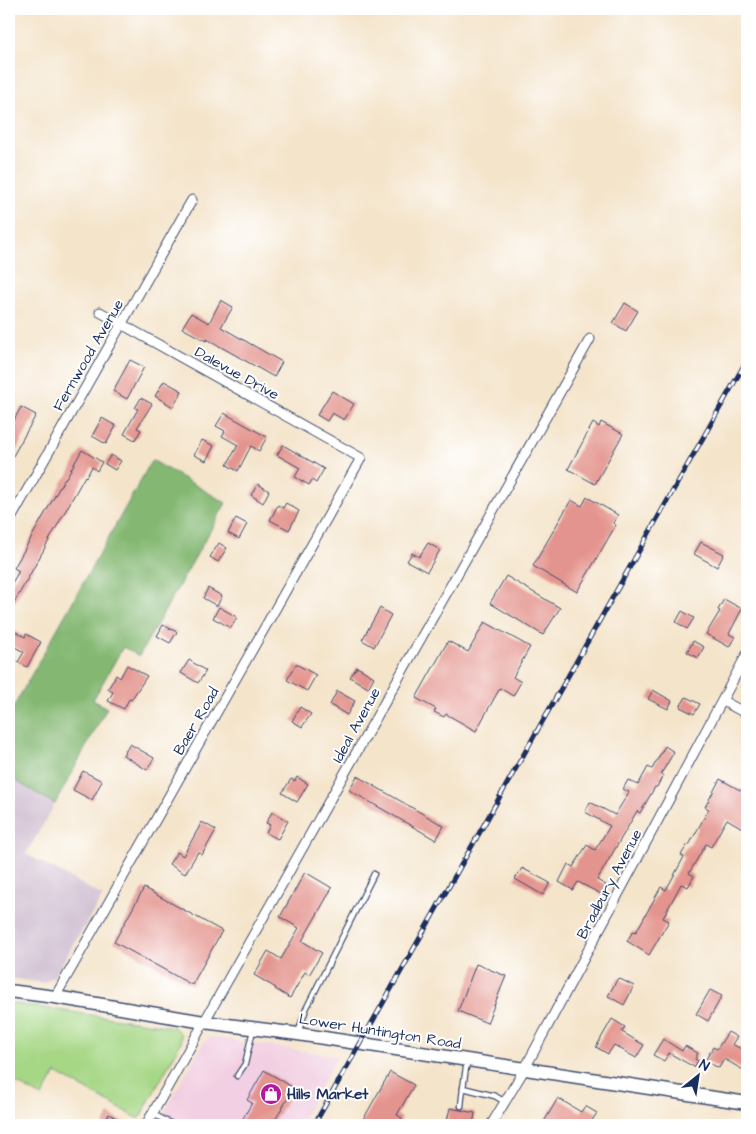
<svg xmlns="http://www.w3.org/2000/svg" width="756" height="1134" font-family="'Architects Daughter',sans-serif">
<rect width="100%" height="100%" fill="#fff"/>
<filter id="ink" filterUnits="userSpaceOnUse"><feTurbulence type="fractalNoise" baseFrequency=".02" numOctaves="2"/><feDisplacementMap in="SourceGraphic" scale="10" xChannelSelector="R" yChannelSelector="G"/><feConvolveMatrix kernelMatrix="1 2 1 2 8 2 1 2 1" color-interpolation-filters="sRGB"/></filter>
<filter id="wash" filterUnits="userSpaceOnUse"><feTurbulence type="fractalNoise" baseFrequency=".0096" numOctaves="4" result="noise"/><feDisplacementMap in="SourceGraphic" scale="20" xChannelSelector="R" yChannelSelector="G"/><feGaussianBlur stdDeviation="1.12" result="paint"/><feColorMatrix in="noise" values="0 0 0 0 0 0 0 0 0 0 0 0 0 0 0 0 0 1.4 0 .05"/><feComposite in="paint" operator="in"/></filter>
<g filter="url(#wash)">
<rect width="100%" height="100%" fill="#f4e4ca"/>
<path fill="#f2cfe2" d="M209,1037l129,19 -39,69h-142l46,-82z"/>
<path fill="#cfbdd0" d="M9,777l46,27 -29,50 77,42 -49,80 -10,7 -35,-5z"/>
<path fill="#a6d785" stroke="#608372" d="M9,1003l165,24 7,7v9l-42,76 -83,-46 -14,24 -33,-18z"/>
<path fill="#84b872" stroke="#507468" d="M152,460l74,43 -87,153 -16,-9 -30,53 14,8 -52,96 -46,-27v-62z"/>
<g id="blocks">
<g fill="#e4948e">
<path d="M221,300l12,7 -12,20 61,35 -8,15 -67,-38 -1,2 -24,-13 9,-15 18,10z"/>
<path d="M625,303l13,8 -12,20 -13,-8z"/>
<path d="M130,360l14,7 -17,32 -14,-8z"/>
<path d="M164,381l18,10 -9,16 -18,-11z"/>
<path d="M332,391l22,13 -10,16 -12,-7 -5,8 -10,-6z"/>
<path d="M141,398l11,6 -15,24 4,2 -6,10 -11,-6 14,-25 -3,-1z"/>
<path d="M21,407l15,8 -27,48v-34z"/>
<path d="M224,413l43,24 -8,14 -8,-5 -13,25 -11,-6 11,-20 -16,-9 3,-5 -9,-5z"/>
<path d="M102,418l14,8 -10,18 -14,-8z"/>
<path d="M601,422l22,12 -28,50 -27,-15 25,-46 6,4z"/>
<path d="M202,440l12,6 -8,15 -12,-6z"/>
<path d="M283,445l41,24 -8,14 -4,-3 -3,5 -14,-8 5,-9 -23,-13z"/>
<path d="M82,450l20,12 -5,9 -5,-4 -6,10 -1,-1 -76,136v-24l10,-17 -5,-3 51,-90h1z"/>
<path d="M111,455l10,6 -6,9 -10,-6z"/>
<path d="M258,484l11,7 -6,12 -12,-8z"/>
<path d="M587,497l31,18 -5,8 3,2 -39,67 -44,-26 38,-66 11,6z"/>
<path d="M286,503l13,8 -10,19 -19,-10 8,-15 5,3z"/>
<path d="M236,518l11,6 -8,15 -11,-6z"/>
<path d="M701,542l23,12 -7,13 -23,-13z"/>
<path d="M219,543l8,5 -9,14 -8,-5z"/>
<path d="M428,543l12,7 -13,22 -20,-11 5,-8 7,4z"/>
<path d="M506,576l54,32 -17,27 -53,-32z"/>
<path d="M208,588l14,8 -5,10 -14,-8z"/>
<path d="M724,599l18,10 -13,25 6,3 -6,10 -23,-13 14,-23 -2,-1z"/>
<path d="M219,607l18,10 -6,11 -18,-10z"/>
<path d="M380,608l11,7 -17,32 -12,-7z"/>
<path d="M682,611l12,7 -7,11 -11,-7z"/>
<path d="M485,622l45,25 -17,30 8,5 -8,14 -13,-8 -24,43 -30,-17 -2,3 -10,-5 2,-3 -20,-11 32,-57 20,11z"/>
<path d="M163,625l14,7 -7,11 -13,-7z"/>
<path d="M9,628l16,9 1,-3 15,8 -14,25 -9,-5 6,-10 -15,-8z"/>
<path d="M693,641l11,6 -6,11 -11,-6z"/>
<path d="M189,660l17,11 -8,12 -17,-10z"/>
<path d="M296,664l20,11 -9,16 -20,-11z"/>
<path d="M127,665l20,11 -16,24 -2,-1 -5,10 -16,-8 5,-9 -5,-3 8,-14 4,3z"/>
<path d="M357,667l17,10 -6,11 -18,-11z"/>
<path d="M653,690l19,11 -4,8 -20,-10z"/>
<path d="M337,691l18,10 -8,14 -17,-10z"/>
<path d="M686,697l14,7 -6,10 -14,-7z"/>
<path d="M300,707l11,7 -9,13 -10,-6z"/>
<path d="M130,744l24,14 -7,12 -24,-15z"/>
<path d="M665,746l9,6 -13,22 2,1 -6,12h-2l-15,26 -3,-2 -40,69 9,5 -5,9 -23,-12 -5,8 -14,-8 9,-18 5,3 14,-22 8,5 15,-24 -25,-14 5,-10 25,13 14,-23 -6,-3 5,-9 10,5 10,-18 4,2z"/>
<path d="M83,771l19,10 -10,19 -19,-10z"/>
<path d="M357,776l87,50 -8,14 -87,-50z"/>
<path d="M297,777l11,7 -11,18 -15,-9 9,-14 4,2z"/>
<path d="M720,779l27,15v37l-20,-12 -16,28 -5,-3 -17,29 5,3 -6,11 -7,-3 -18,34 6,3 -20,34 -22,-14 6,-10 3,1 25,-45 5,3 18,-33 -3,-2 7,-11 1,1 20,-36 -4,-2z"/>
<path d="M272,812l16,9 -10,18 -12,-6 4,-8 -4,-2z"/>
<path d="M202,822l14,8 -14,25 -4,-3 -13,22 -16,-10 8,-12 6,4z"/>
<path d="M522,868l28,15 -7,12 -28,-16z"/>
<path d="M305,872l27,16 -30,53 20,12 -13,22 -4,-3 -15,26 -15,-9 1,-1 -22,-13 14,-24 13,8 18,-31 -19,-11z"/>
<path d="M144,888l78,43 -30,54 -78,-43z"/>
<path d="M476,964l30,12 -19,47 -29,-12z"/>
<path d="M618,978l16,8 -10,19 -16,-9z"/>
<path d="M710,990l12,6 -14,25 -12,-7z"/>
<path d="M612,1019l13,8 -3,5 22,13 -8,13 -22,-13 -6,9 -12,-7z"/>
<path d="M728,1032l9,5 -5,7 15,8v20l-23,-13 -5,9 -14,-7 8,-14 4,2z"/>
<path d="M663,1039l19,12 3,-5 13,7 -3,6 3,2 -4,6 -25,-14 -5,8 -11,-6z"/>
<path d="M264,1070l30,18 -22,37h-33l13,-22 -5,-3z"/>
<path d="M390,1072l24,13 -17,30 5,3 -4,7h-38z"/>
<path d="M558,1098l23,14 4,-6 12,7 -8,12h-47z"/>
<path d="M450,1108l25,5 -2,12h-27z"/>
<path d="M109,1114l20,11h-26z"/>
</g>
</g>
</g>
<g filter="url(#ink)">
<use href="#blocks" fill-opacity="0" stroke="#3c4a6e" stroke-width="1"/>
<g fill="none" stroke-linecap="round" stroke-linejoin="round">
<g stroke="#3c4a6e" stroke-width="7">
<g id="service">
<path d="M298,1033l8,-24 68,-135"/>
<path d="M467,1061l-4,27 32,8 10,6"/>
<path d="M237,1076l8,-12 8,-34"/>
<path d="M461,1106l2,-18"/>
<path d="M153,1114l21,11"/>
</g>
</g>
<g stroke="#3c4a6e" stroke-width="11">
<g id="minor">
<path d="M9,522l183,-322"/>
<path d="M723,701l24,13"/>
<path d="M55,997l306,-539 -261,-146"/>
<path d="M146,1125l444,-786"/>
<path d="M491,1125l33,-55 223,-416"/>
</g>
</g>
<g stroke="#3c4a6e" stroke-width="15">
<path id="secondary" d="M9,991l46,6 149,25 94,12 449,69"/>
</g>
<use href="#service" stroke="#fff" stroke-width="4.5"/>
<use href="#minor" stroke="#fff" stroke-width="9"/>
<use href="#secondary" stroke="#fff" stroke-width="12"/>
<g stroke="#1b2f5e" stroke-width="5">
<path id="rail" d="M314,1125l433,-765"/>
</g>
<use href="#rail" stroke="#fff" stroke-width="3" stroke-dasharray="9" stroke-linecap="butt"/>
</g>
</g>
<defs>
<g id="shop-disc" transform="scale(1.125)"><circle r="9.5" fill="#b5179e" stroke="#fff"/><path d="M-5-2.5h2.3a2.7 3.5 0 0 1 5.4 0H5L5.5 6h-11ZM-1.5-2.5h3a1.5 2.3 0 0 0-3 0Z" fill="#fff"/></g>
</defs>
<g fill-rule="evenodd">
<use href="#shop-disc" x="271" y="1094"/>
</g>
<g text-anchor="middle" stroke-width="4" stroke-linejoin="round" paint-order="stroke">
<g font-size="15" fill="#1b2f5e" stroke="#fff">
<text transform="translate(88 355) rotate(-60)" y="5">Fernwood Avenue</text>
<text transform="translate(237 373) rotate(29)" y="5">Dalevue Drive</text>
<text transform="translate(196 721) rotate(-60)" y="5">Baer Road</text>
<text transform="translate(356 725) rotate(-61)" y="5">Ideal Avenue</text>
<text transform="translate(609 884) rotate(-62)" y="5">Bradbury Avenue</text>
<text transform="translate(380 1031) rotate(9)" y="5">Lower Huntington Road</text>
</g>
<g font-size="15" font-weight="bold" fill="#1b2f5e" stroke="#fff" text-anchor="start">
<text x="287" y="1099">Hills Market</text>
</g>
</g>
<rect width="756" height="1134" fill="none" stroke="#fff" stroke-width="30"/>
<g transform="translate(698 1076) rotate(30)" stroke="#ffffff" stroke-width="4" paint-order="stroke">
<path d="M0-4L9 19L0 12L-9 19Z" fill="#1b2f5e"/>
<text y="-8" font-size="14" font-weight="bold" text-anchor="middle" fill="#1b2f5e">N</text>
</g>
</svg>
